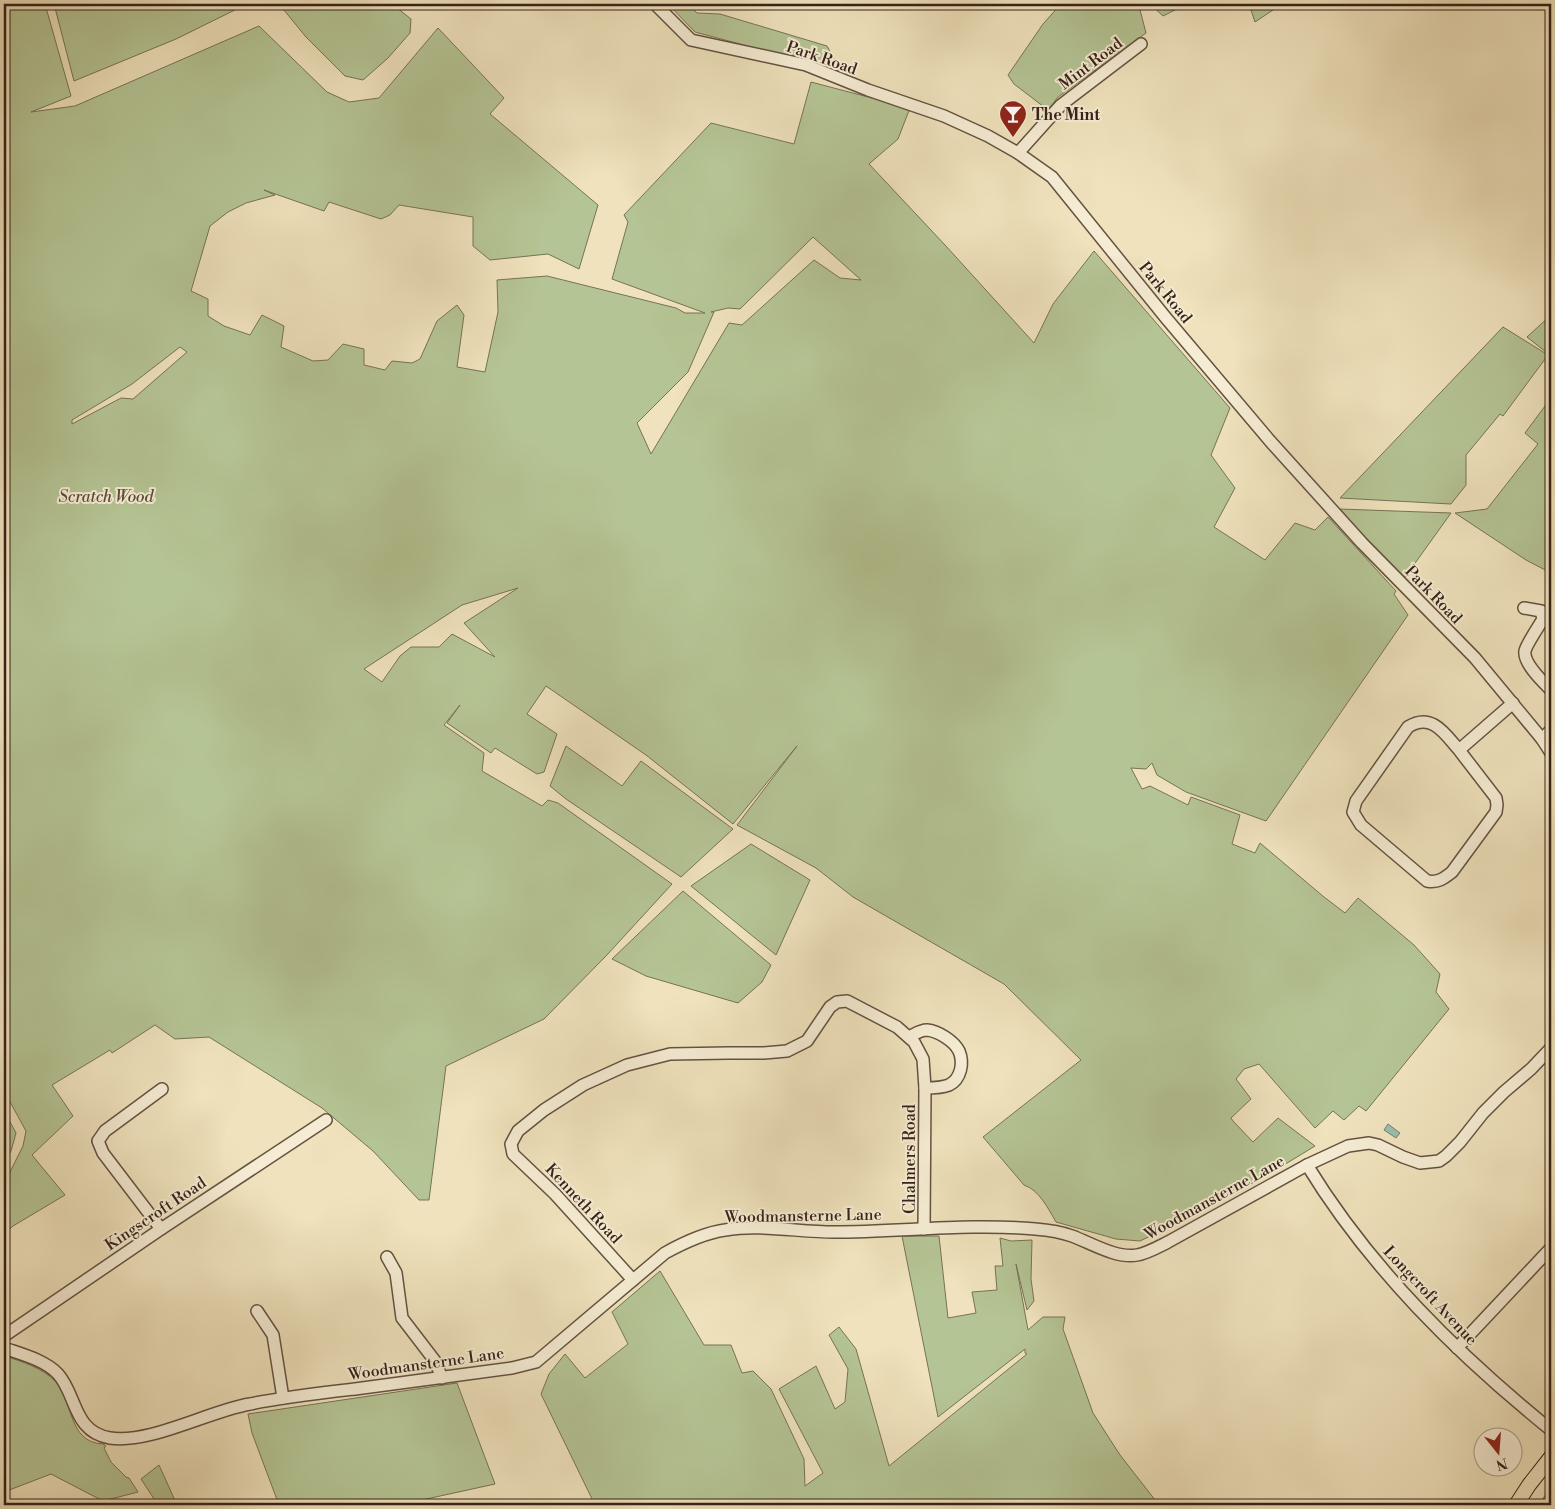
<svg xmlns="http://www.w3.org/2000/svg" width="1555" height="1509" font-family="'Libre Bodoni',serif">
<rect width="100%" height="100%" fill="#efe2bc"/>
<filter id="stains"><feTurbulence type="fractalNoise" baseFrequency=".004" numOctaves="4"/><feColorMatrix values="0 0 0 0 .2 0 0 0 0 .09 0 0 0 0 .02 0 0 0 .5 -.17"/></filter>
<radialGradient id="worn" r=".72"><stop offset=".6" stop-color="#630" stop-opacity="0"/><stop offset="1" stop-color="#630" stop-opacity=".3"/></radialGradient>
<g fill="#b5c494" stroke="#767356" fill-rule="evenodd">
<path d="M4,4h41l26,92 -40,16 44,-6 184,-80 68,66 22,10 30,-4 59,-70 66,70 -14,16 108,91 -19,64 -31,-15 -58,6 -17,-14v-29l-74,-12 -9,10 -9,4 -52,-17 -5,9 -60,-21 11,5 -29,8 -18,9 -18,14 -19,65 17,8v17l16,10 26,9 12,-20 22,11 -3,21 32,14 15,-1 15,-16 21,5v16l21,5 7,-9 20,2 8,-4 17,-38 20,-16 7,10 -7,52 28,5 13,-60 -1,-32 50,-4 129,32 9,5h20l-93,-34 16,-57 -4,-7 87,-92 83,21 17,-62 99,26 -12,31 -29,25 76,81 89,98 19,-39 41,-53 136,157 -19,47 24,33 -21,39 51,33 30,-37 20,7 13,-13 68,74 -2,3 14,21 -142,206 -80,-29 -29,-17 -5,-12 -6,6 -15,-1 11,21 8,-3 38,19 3,-8 49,18 -8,29 23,9 5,-10 64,54 21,16 13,-15 56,47 26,29 -4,18 13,17 -83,102 -7,-5 -15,14 -11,-9 -18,17 -56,-64 -15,5 -8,10 15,20 -20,19 2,3 20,21 25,-24 37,28 -46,28 -87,47 -42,20 -24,-2 -60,-17c-8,-14 -17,-32 -32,-37l-41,-48 98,-77 -77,-76 -151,-87 -37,-29 -79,-43 60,-79 -64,78 -87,-69 -100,-69 -19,28 30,20 -13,38 -7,2 -42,-26 -4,5 -44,-30 13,-18 -16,20 40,28 -2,18 60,35 6,-6 10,3 114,81 -66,72 -62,63 -98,47 -17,134h-10l-46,-49 -51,-43 -113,-71 -34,2 -20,-14 -43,28 -2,-3 -58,35 21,31 -41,39 33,40 -52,31 -9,8v-50l19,-38 3,-15 -22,-40zM813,237l48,43 -21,-2 -26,-18 -72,65 -13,-2 -78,131 -14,-31 51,-51 26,-60h-3l17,-4 12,1zM180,347l7,5 -54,47 -12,-1 -49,26v-4l60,-36zM518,588l-54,35 31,34 -43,-23 -13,13h-28l-11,9 -18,26 -18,-13 98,-64z"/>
<path d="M54,4h193l-71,35 -102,42z"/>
<path d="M279,4h113l19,15 -1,14 -22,25 -25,22 -18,-4 -39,-39z"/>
<path d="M668,4h20l9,9 23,1 107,32 14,25 -146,-39z"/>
<path d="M1061,4h83l-5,2 7,27 -88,64 -10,13 -34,-26 -6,-9 35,-51z"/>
<path d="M1150,4h37l-24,12z"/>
<path d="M1249,4h33l-27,18z"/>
<path d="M1551,315v41l-24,-19z"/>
<path d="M1503,327l45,28 -45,61 -3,-2 -34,41v30l-15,19 -111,-6z"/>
<path d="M1551,398v175l-25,-13 -71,-47 32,-4 51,-65 -13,-11z"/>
<path d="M1339,509l112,4 -48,67z"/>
<path d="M566,746l56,40 19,-25 92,68 -52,48 -115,-78 -16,-13z"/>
<path d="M751,844l59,36 -34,75 -85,-69z"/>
<path d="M683,891l88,74 -9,17 -24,21 -92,-27 -34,-17z"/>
<path d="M4,1111l12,22 -5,18 -7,13z"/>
<path d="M902,1236h37l9,82 28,-5 -4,-21 25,-2 -2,-24h8l-3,-28 11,3 21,-1 -1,39 3,22 -7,9 -11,-46 12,66 15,-13h22l-2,12 30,84 27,42 39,50h-564l-54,-111 8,-20 16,-20 20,24 43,-34 -16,-32 48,-41 44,74h27l11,28 11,-2 18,18 33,70 1,27 18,-13 -44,-84 37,-23 19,43 10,-7 3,-33 -19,-34 10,-8 17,22 33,117 138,-112 -2,-1v-4l-87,68z"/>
<path d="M4,1356c17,5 39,12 52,26 18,19 11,60 47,62l3,2 -2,2 7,14 15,15 3,1 9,14 -35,9 -52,-27 -47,18z"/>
<path d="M457,1383l38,101 -96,21h-120l-27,-72 -4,-19z"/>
<path d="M159,1465l18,40h-19l-17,-26z"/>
<path d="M1551,1486v19h-12z"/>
</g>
<path fill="#9abead" stroke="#728072" d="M1388,1124l12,9 -4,5 -12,-8z"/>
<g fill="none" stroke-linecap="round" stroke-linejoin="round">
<g stroke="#645242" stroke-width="14">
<g id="minor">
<path d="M655,4l36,36 115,25 62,25 76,26 44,20 30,17 34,24 114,141 104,123 92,102 113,115 67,81 9,14"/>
<path d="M1018,153l43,-48 80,-61"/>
<path d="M1524,608l17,3 2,8c-4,7 -17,26 -18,32 -2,12 18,31 26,39"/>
<path d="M1542,739l9,-9"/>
<path d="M1459,750l37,48 1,7 -1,7 -44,60c-9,7 -14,11 -25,9l-66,-56 -8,-13 3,-11 52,-74c24,-15 37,7 51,23l54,-47"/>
<path d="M909,1037c6,-3 11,-7 18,-7 11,1 27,11 32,21 5,12 2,28 -10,34 -7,3 -16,3 -24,3"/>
<path d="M1307,1165c63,103 150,189 244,265"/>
<path d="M161,1229l-58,-76 -5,-12 7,-10 57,-42"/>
<path d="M387,1257l9,16 6,45 33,43 7,17"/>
<path d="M633,1280l-78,-86 -42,-40 -2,-10 7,-13 26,-21 39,-25 44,-20 43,-11 59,-1h35l23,-2 20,-10 23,-34 7,-5 10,-1 50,26 17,15 9,17 2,29 -1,141"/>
<path d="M257,1311l16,24 10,63"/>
<path d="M4,1336l157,-107 165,-109"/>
<path d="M4,1348c17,6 41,12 54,26 19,21 15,58 52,64 40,6 99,-27 140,-34 34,-7 70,-11 105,-15 52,-7 105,-14 157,-21l24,-6 129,-109c18,-10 39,-20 60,-23 36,-6 73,2 109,2 67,0 135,-9 201,-3 12,1 26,3 37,7 19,7 45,23 65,19 11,-2 21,-8 31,-13l139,-77 41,-19 21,-3 9,2 25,12 17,6 19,-2 7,-5 14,-14 23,-29 21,-21 27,-23 20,-21"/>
<path d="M1457,1348l94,-100"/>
</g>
</g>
<g stroke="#362219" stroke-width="16">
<path id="major" d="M1516,1505l13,-20 22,-28"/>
</g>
<use href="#minor" stroke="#f5ecd3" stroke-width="11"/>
<use href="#major" stroke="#efe2bc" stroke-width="14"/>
</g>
<defs>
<g id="bar-pin" transform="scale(1.4375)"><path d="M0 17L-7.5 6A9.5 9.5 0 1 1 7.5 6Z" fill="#8f2418" stroke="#f5ecd3"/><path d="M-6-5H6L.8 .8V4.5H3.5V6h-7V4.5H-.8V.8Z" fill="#fff"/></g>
</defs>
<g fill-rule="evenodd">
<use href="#bar-pin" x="1013" y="114"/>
</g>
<g text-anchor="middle" stroke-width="4" stroke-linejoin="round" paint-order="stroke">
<g font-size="16" fill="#362219" stroke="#f5ecd3">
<text transform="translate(822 57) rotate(19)" y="6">Park Road</text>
<text transform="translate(1090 63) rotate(-37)" y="6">Mint Road</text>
<text transform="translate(1166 292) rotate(51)" y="6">Park Road</text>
<text transform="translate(1434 594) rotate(46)" y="6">Park Road</text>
<text transform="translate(909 1159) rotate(-90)" y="6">Chalmers Road</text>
<text transform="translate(1214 1197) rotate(-29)" y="6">Woodmansterne Lane</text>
<text transform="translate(584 1203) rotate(47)" y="6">Kenneth Road</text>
<text transform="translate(155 1213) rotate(-34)" y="6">Kingscroft Road</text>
<text transform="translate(803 1215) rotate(-1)" y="6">Woodmansterne Lane</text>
<text transform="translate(1431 1295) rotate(47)" y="6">Longcroft Avenue</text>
<text transform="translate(426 1363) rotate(-8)" y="6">Woodmansterne Lane</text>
</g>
<g font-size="16" font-weight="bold" fill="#362219" stroke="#f5ecd3" text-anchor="start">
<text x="1032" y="120">The Mint</text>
</g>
<g font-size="16" font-style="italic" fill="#564a38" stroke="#f5ecd3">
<text x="106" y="502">Scratch Wood</text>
</g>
</g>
<rect width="1555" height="1509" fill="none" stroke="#efe2bc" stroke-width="20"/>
<rect x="5" y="5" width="1545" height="1499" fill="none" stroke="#362219" stroke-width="2.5"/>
<rect x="10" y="10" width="1535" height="1489" fill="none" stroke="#362219"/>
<g transform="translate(1498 1452) rotate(163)"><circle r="24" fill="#f5ecd3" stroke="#a99b89"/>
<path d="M0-4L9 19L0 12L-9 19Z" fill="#8f2418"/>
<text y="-8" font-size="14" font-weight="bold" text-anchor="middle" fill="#362219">N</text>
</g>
<rect width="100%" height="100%" filter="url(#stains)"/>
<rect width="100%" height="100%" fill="url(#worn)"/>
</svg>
